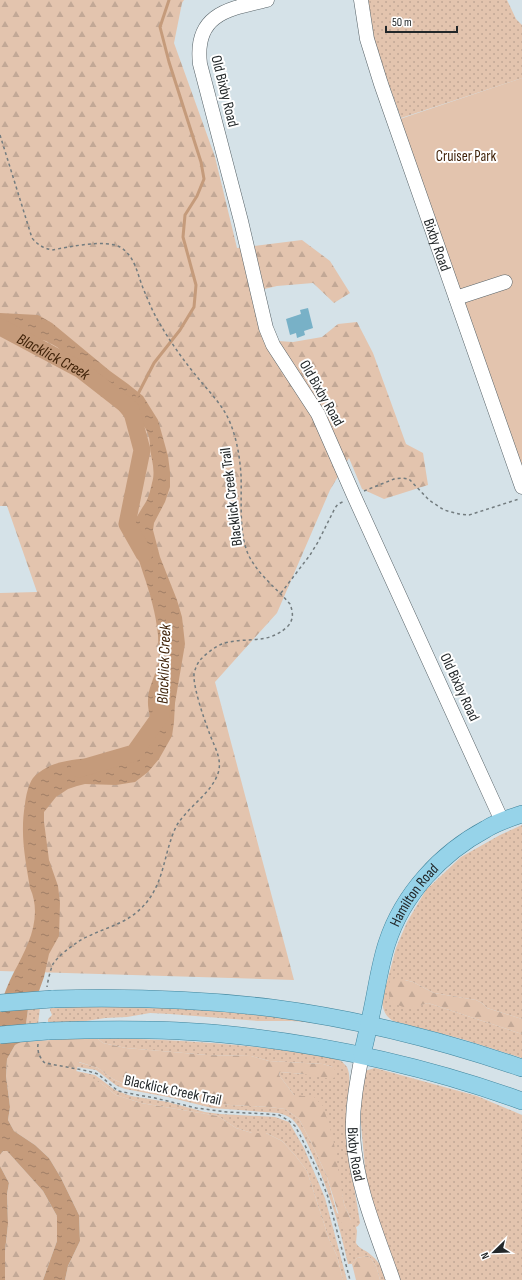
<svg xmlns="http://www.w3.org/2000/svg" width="522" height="1280" font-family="'Sofia Sans Condensed',sans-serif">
<defs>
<pattern id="grass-dots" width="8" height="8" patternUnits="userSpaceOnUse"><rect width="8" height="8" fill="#e3c4ae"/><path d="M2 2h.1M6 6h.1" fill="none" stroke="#c2a896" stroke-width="1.8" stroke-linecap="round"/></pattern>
<pattern id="forest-firs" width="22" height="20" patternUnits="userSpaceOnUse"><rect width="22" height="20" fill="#e3c4ae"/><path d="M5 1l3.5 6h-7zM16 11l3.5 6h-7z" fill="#c2a896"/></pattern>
<pattern id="water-ripples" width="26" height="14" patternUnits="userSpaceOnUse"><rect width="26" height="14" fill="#c59b7b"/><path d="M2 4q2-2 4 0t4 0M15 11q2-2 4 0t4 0" fill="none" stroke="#a07e65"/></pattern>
</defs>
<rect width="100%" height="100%" fill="#d5e2e8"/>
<g fill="url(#grass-dots)">
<path d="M368,0h139l9,19 6,6v53l-121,40 -20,-55 -13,-47z"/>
<path d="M522,825v194l-35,-11 -5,-5 -6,-3 -42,-7 -21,-11 -8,-2 14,25 9,-2 94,31v24l-60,-19 -69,-18c-8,-5 -10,-11 -11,-20l14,-53 11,-26 19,-32 35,-33 39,-22z"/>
<path d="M128,1005l111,6 80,12 -27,-2h-34l-88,-7 -20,-1 -23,4 -22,1 -25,4 -32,1v-4l4,-4 -2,-5 1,-3z"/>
<path d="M40,1008l-2,16h-12l2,-15z"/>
<path d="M106,1038c67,2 130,5 196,15 9,2 31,3 39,8 2,1 4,4 6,6 6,13 -1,34 -1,48 0,37 9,72 14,108l-2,3 -2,1 1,4 -1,12c3,6 10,7 15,12 9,7 12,15 16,25h-7c-2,-9 -5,-19 -12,-24l-11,2 -5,6h-4c-9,-41 -21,-80 -40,-119 -4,-9 -9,-19 -16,-26 -4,-3 -9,-5 -14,-6l-66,-5 -44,-11 -43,-8 -8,-3 -21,-16 -19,-3 1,-5 20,6 15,11 15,7 63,13 39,6 40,2 15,2 14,10 14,27 14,31 10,36 14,7 -7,-16 -2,-10 -48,-99 -15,-20 1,-3 24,2 29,-7 -10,-3 -54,-3 -18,-5 -44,-1 -81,-7 -23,-5 -5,-4z"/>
<path d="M375,1068l102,28 45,19v165h-125l-30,-89 -7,-78 4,-42z"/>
<path d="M76,1071l19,4 20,15 16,6 37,6 37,10 15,2 55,3 14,5 15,26 21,50 22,82h-4l-6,-24 -8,-17 -22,-68 -12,-16 -13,-14 -16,-8h-14l-16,-5 -18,-12 -77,-13 -25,-8 -14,-11 -26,-11z"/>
</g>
<g fill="url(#forest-firs)">
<path d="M0,0h184l-2,3 -8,40 41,114 22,91 65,-8 28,21 20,32 -16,10 -21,-20 -36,3 -25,6 12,48 29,2 29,-5 16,-13 19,-2 16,31 33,91 17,9 5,32 -44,14 -22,-10 -13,-31 -19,32 -53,123 -62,69 79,298 -294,-9v-378l37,-1 -30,-86h-7z"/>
<path d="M396,978l17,4 21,11 42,7 6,3 5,5 35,11v15l-94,-31c-5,1 -9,3 -13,4 -8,3 -17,-2 -24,-5 -3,-8 -3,-13 -1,-22z"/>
<path d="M66,1039h32l5,4 23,5 81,7 44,1 18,5 54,3 10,3 4,6 -1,4 -6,2 -26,-5 -24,-2 -1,3 15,20 20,2 9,9 10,32 11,66 7,16 2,9h-5l-6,-4 -15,-48 -14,-31 -14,-27 -14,-10 -15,-2 -40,-2 -39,-6 -62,-13 -16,-7 -15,-11 -19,-6 -3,10 11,3 15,9 14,11 25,8 77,13 18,12 16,5h14l16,8 13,14 12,16 22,68 8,17 6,24h-278l3,-14 12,-25 -1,-26 -18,-37 -12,-20 -14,-13 -21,-14 -6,-11 2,-13 -4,-31 1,-17 8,-14 6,-3z"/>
<path d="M3,1151h4l36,40 14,25v25l-14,39h-38v-29l3,-27 -1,-30 2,-11 -9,-17v-11z"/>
<path d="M368,1256c7,5 10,15 12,24h-24l-4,-16 5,-6z"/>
</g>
<path fill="#e3c4ae" d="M522,78v409l-128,-366z"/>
<g fill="url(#water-ripples)">
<path d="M0,313l38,2 14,8 58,48 18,13 15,12 15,24 10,36 2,16v15l-5,15 -11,21 -1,7 7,27 17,43 5,17 3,27 -10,59 -1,19 -2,14 -13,23 -11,13 -13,10 -19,3 -31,-1 -8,2 -9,3 -12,8 -12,15v10l5,38 9,26 2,17 -1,33 -10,18 -5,23 -5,14 -6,9 -5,9 -2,15 -5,18 -6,3 -8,14 -1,17 4,31 -2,13 6,11 21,14 14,13 12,20 18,37 1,26 -12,25 -3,14h-22l14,-39v-25l-14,-25 -36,-40h-4l-3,4v-149c4,-11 8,-23 14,-34 14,-26 29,-55 16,-84 -5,-30 -10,-54 -5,-84 1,-8 3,-19 8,-26 7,-8 19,-14 29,-16 7,-1 16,-4 24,-3 6,1 11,4 17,4 15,3 37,-6 45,-19 9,-15 -1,-29 0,-44 0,-11 6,-22 9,-32 3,-10 1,-23 1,-33 -2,-21 -8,-42 -15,-62 -4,-13 -9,-26 -11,-40 -1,-10 10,-24 15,-33 2,-5 4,-12 5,-17 4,-13 -1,-24 -2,-36 0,-11 -3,-22 -15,-27l-5,4 -39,-48 -34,-29 -11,-6 -46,-11z"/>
<path d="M0,1166l9,17 -2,11 1,30 -3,27v29h-5z"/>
</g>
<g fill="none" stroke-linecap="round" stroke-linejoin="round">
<path stroke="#c59b7b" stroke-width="3" d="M137,396l17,-33 26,-33 14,-23 2,-22 -13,-48 2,-22 12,-19 7,-17 -3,-17 -32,-100 -9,-35 9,-27"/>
<g stroke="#c59b7b" stroke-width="17">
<path id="s1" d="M0,327l81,43 50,39 11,41 -15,74 17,30"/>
<path d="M79,769l55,-16 27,-38v-9"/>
</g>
</g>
<path fill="#78b1c7" d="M308,308l5,20 -9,3 1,4 -8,3 -1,-5 -6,2 -4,-16 15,-5 -1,-4z"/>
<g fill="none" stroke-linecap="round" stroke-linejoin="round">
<g stroke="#586368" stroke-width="15">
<g id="minor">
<path d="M267,0c-39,9 -73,14 -67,64l41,157 25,107 7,17 45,69 36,82 148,325"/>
<path id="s2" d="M361,0l6,39 14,45 141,403"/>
<path d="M456,298l49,-16"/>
<path id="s3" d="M362,1055c-5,26 -10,52 -9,79 2,49 24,100 40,146"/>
</g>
</g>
<g stroke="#40849c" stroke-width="18">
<g id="major">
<path d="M52,999c73,-2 147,0 220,9 85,11 169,32 250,60"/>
<path d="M47,1031c58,-2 117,-3 175,3 102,10 203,32 300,67"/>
<path id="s4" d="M362,1055c5,-21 10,-43 14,-65 3,-16 6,-32 11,-47 16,-49 54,-90 99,-114 11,-7 24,-11 36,-15"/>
</g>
</g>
<g stroke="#737c7f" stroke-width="1.5" stroke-dasharray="3 3" stroke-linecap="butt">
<path d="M0,135l32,103c6,7 11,10 20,12 17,-3 53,-11 68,-3 15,9 17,26 23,41 5,12 10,25 17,36 11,19 24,37 38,54 12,15 26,28 33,47 6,15 9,34 10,50 1,25 -3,61 9,83 10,18 27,31 40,46 3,8 4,15 -2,22 -20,20 -44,10 -66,18 -8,3 -16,10 -22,16 -3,4 -5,9 -6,14 -1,13 10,45 15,58 5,15 15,28 8,44 -8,19 -29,31 -40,49 -15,29 -11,63 -40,87 -14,12 -32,16 -48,24 -8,3 -14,8 -21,13 -5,4 -11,9 -15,15 -3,7 -5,16 -6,23"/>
<path d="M364,491l30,-12 8,-1 7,1 20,21 15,10 15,4 10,1 50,-16"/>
<path d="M281,593l29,-38 8,-13 17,-34 3,-4 7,-3"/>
<path d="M38,1044c-1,7 2,15 7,19l43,8 10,3 20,17 20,4 17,3 41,10 31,4 40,2 12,1 9,5 7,6 5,9 18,37 10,25 22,83"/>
</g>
<use href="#minor" stroke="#fff" stroke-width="14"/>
<use href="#major" stroke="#96d3e9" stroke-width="17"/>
<g stroke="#40849c" stroke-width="18" stroke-linecap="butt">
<g id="major-bridge">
<path d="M0,1003l52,-4"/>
<path d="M0,1035l47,-4"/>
</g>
</g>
<use href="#major-bridge" stroke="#96d3e9" stroke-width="17"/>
</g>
<g text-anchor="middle" stroke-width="4" stroke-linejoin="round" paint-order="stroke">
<g font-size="15" fill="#222729" stroke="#fff">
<text transform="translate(225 91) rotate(76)" y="5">Old Bixby Road</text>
<text dy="5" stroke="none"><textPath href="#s2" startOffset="257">Bixby Road</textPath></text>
<text transform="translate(322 393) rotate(60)" y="5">Old Bixby Road</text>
<text transform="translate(231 497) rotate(-97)" y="5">Blacklick Creek Trail</text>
<text transform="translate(460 687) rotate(65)" y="5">Old Bixby Road</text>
<text dy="5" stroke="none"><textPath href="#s4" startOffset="170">Hamilton Road</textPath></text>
<text transform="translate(173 1090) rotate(12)" y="5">Blacklick Creek Trail</text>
<text dy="5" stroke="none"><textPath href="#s3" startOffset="100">Bixby Road</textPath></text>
</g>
<g font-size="15" fill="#42240b" stroke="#fff">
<text x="466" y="161">Cruiser Park</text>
</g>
<g font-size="16" font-style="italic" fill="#3f2208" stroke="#fff">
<text dy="6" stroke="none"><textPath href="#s1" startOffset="61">Blacklick Creek</textPath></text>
<text transform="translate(163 664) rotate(-88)" y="6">Blacklick Creek</text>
</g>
</g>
<g transform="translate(494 1252) rotate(247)" stroke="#ffffff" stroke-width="3" paint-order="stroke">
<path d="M0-3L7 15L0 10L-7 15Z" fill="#222729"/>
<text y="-6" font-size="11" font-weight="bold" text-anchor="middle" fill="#222729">N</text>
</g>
<path d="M386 26v6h71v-6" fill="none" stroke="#222729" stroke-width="2"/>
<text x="392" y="26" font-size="12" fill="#222729" stroke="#ffffff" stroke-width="3" paint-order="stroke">50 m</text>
</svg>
